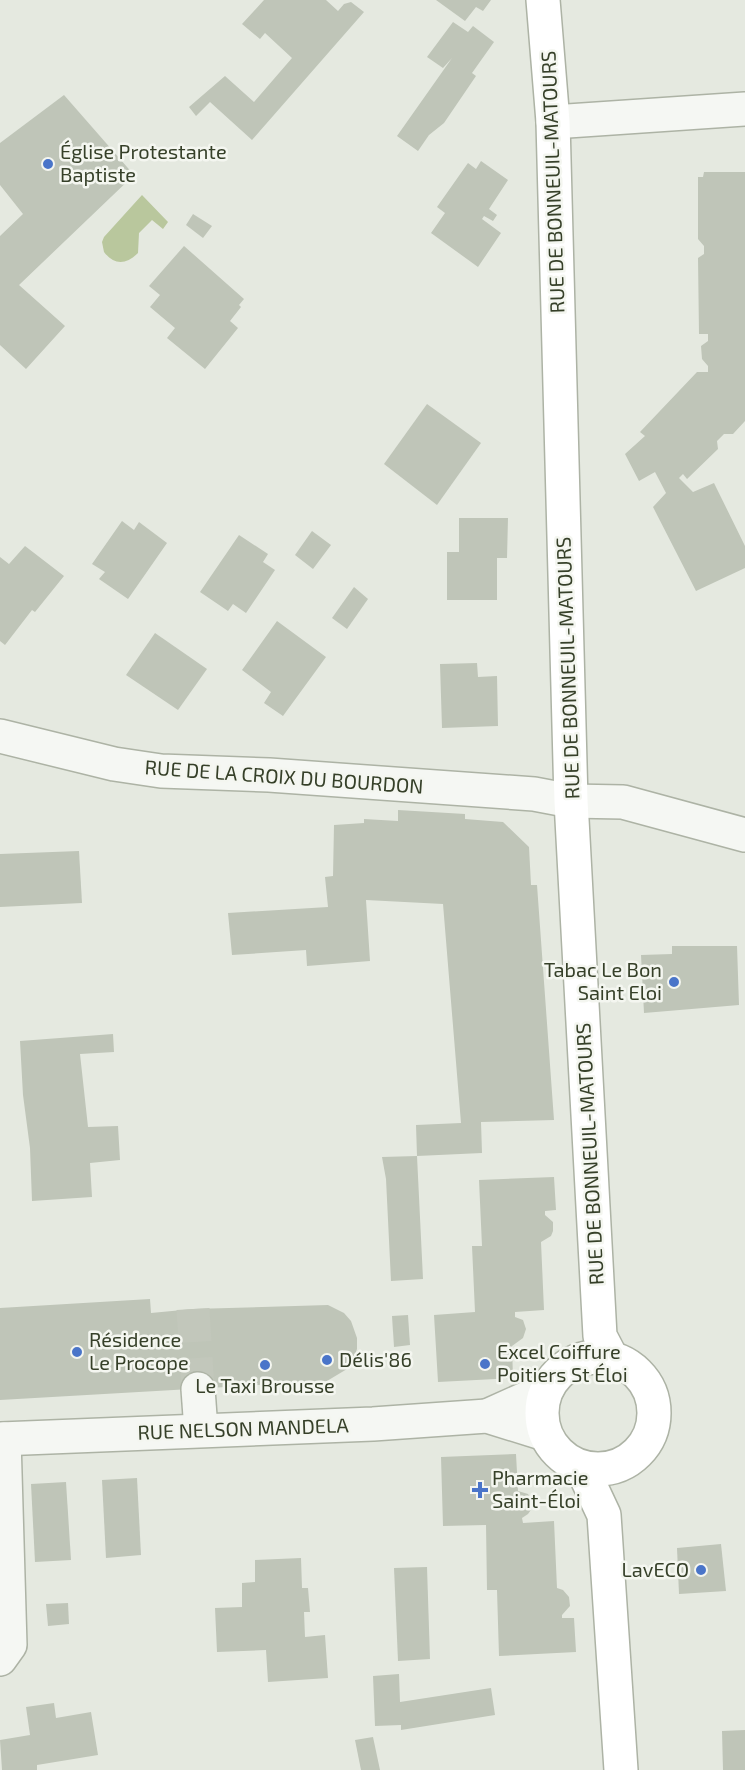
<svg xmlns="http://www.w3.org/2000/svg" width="745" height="1770" font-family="'Exo 2',sans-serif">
<rect width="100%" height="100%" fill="#e5e9e0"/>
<path fill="#b9c79d" d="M142,195l26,27 -5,7 -11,-9 -13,13 -1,20c-12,12 -24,12 -34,-1l-2,-10 2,-5z"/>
<g fill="#bfc5b8">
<path d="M264,0h62l12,11 6,-7 7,-2 13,10 -112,128 -42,-38 -14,14 -7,-9 36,-31 29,26 38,-44 -27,-25 -5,6 -18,-15z"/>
<path d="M436,0h55l-8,11 -7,-4 -11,14z"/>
<path d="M453,22l15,10 5,-6 21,16 -22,31 4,3 -32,47 -15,12 -11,16 -21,-15 55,-78 -9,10 -16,-11z"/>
<path d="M64,95l70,80 -115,110 46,41 -39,43 -26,-24v-109l23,-22 -23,-29v-42z"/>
<path d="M481,161l27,19 -19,29 8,6 -4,6 -9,-5 -2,3 19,14 -23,34 -47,-34 14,-20 -8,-6 31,-44 8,6z"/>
<path d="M704,172h41v249l-12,13h-9l-7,7 1,8 -31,30 -4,-5 -4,4 14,14 21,-9 31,63v22l-49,23 -43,-84 13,-14 -11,-21 -16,9 -14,-27 20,-18 -5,-4 57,-60h11v-6l-6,-7 -1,-13 7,-5v-7h-9l-1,-76 6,-4v-8l-6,-7v-62h5z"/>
<path d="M193,214l19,12 -9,12 -17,-13z"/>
<path d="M184,246l60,53 -5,6 2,2 -11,14 8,7 -33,41 -38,-31 8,-10 -25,-21 10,-12 -11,-9z"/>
<path d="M427,404l54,39 -44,62 -53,-41z"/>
<path d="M459,518h49l-1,40h-10v42h-50v-48h12z"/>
<path d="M122,521l12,9 5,-8 28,21 -39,56 -29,-20 6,-7 -13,-8z"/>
<path d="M312,531l19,14 -18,24 -18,-14z"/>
<path d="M239,535l29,19 -5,8 12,8 -29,43 -13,-9 -5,7 -28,-19z"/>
<path d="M25,546l39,30 -29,36 -3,-2 -27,35 -5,-4v-84l9,7z"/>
<path d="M354,587l14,12 -21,30 -15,-11z"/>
<path d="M277,621l49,36 -43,59 -19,-13 7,-11 -29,-22z"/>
<path d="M155,633l52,36 -29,41 -52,-35z"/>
<path d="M477,663l1,14 19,-1 1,50 -56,2 -2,-64z"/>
<path d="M398,810l67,4v5l38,3 26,25 2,38h6l17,235 -73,2 1,31 -65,3 -1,-31 45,-2 -18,-219 -77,-4 4,61 -63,5 -1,-16 -74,5 -4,-42 100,-6 -3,-30 8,-1 1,-51 30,-2v-4l34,2z"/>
<path d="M79,851l3,52 -82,4v-53z"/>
<path d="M672,946h65l2,59 -95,8 -3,-58 31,-1z"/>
<path d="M113,1034l1,18 -34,2 8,73 30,-1 2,34 -30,3 2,34 -60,4 -2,-53 -7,-53 -3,-54z"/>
<path d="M417,1156l6,123 -32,2 -5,-102 -4,-22z"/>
<path d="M554,1177l2,33 -11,1v4l8,7v9l-2,5 -10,6 3,68 -29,2v5l8,3 3,9 -3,9 -11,8 1,32 -75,4 -4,-67 41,-3 -3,-66h10l-3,-66z"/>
<path d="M150,1299l1,14 42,-4 135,-4 16,8 7,8 6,17v11l-4,11 -6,9 -20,12 -327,19v-92z"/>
<path d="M408,1315l2,30 -16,2 -2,-31z"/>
<path d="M516,1454l2,37 10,3 4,7 1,6 -5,7 -6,4 1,5 31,-2 3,67 6,2 6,7 1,9 -8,9v3h12l2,34 -77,4 -2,-66h-10l-1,-65 -43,1 -2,-69z"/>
<path d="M137,1478l4,77 -35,3 -4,-78z"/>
<path d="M66,1482l5,78 -36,2 -4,-78z"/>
<path d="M721,1544l5,47 -47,3 -2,-46z"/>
<path d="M301,1558l1,30h6l2,24h-6l1,25 20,-2 3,43 -60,4 -2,-32 -49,2 -2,-44 27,-1v-24l13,-1v-22z"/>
<path d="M427,1567l3,92 -32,2 -4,-93z"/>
<path d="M68,1603l1,21 -21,2 -2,-22z"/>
<path d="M399,1674l1,28 91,-14 4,27 -94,15v-5l-26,1 -2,-50z"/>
<path d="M54,1703l2,15 35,-6 7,43 -61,10v5h-35l-2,-30 30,-5 -4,-28z"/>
<path d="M745,1730v40h-22l-1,-39z"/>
<path d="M373,1737l7,33h-19l-6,-30z"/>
</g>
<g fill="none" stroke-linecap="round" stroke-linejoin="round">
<path stroke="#c2c7bb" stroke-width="33" stroke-dasharray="33 16" stroke-linecap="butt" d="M193,1309l5,80"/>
<g stroke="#adb3a5" stroke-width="36">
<g id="minor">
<path d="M553,122l192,-13"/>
<path d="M0,736l114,28 47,7 108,4 265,19 37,7 52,1 122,33"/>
<path d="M198,1389l3,41"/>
<path d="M487,1416l60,-27"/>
<path d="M0,1439l373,-15 114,-8 58,18"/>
<path d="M0,1659l10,-14 -6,-206"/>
</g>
</g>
<g stroke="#adb3a5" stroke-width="36">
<g id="secondary">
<path d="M543,0l10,122 18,679 29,535 12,23"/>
<circle cx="598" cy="1413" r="56"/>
<path d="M582,1468l22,47 17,255"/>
</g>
</g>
<use href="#minor" stroke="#f5f7f3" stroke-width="33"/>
<use href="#secondary" stroke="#fff" stroke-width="33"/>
</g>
<g fill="#4a75c9" stroke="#f4f6f0" stroke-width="2">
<circle cx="48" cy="164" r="6"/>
<circle cx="674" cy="982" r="6"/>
<circle cx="77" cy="1352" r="6"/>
<circle cx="327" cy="1360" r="6"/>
<circle cx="485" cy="1364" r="6"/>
<circle cx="265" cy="1365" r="6"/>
<path d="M477 1481h6v6h6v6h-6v6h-6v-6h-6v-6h6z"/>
<circle cx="701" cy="1570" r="6"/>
</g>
<g text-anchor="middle" stroke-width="5" stroke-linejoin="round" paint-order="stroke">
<g font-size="20" fill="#364029" stroke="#f4f6f0" text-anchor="start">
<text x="60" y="159">Église Protestante<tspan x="60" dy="23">Baptiste</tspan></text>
<text x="662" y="977" text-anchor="end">Tabac Le Bon<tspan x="662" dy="23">Saint Eloi</tspan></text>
<text x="89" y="1347">Résidence<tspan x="89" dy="23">Le Procope</tspan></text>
<text x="497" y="1359">Excel Coiffure<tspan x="497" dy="23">Poitiers St Éloi</tspan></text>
<text x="339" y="1367">Délis'86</text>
<text x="265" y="1393" text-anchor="middle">Le Taxi Brousse</text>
<text x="492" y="1485">Pharmacie<tspan x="492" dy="23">Saint-Éloi</tspan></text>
<text x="689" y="1577" text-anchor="end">LavECO</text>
</g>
<g font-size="20" fill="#364029" stroke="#f4f6f0">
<text transform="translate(553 182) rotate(-92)" y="7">RUE DE BONNEUIL-MATOURS</text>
<text transform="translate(568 668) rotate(-92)" y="7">RUE DE BONNEUIL-MATOURS</text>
<text transform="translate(284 777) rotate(4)" y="7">RUE DE LA CROIX DU BOURDON</text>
<text transform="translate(590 1154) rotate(-93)" y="7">RUE DE BONNEUIL-MATOURS</text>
<text transform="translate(243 1429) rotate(-2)" y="7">RUE NELSON MANDELA</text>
</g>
</g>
</svg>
